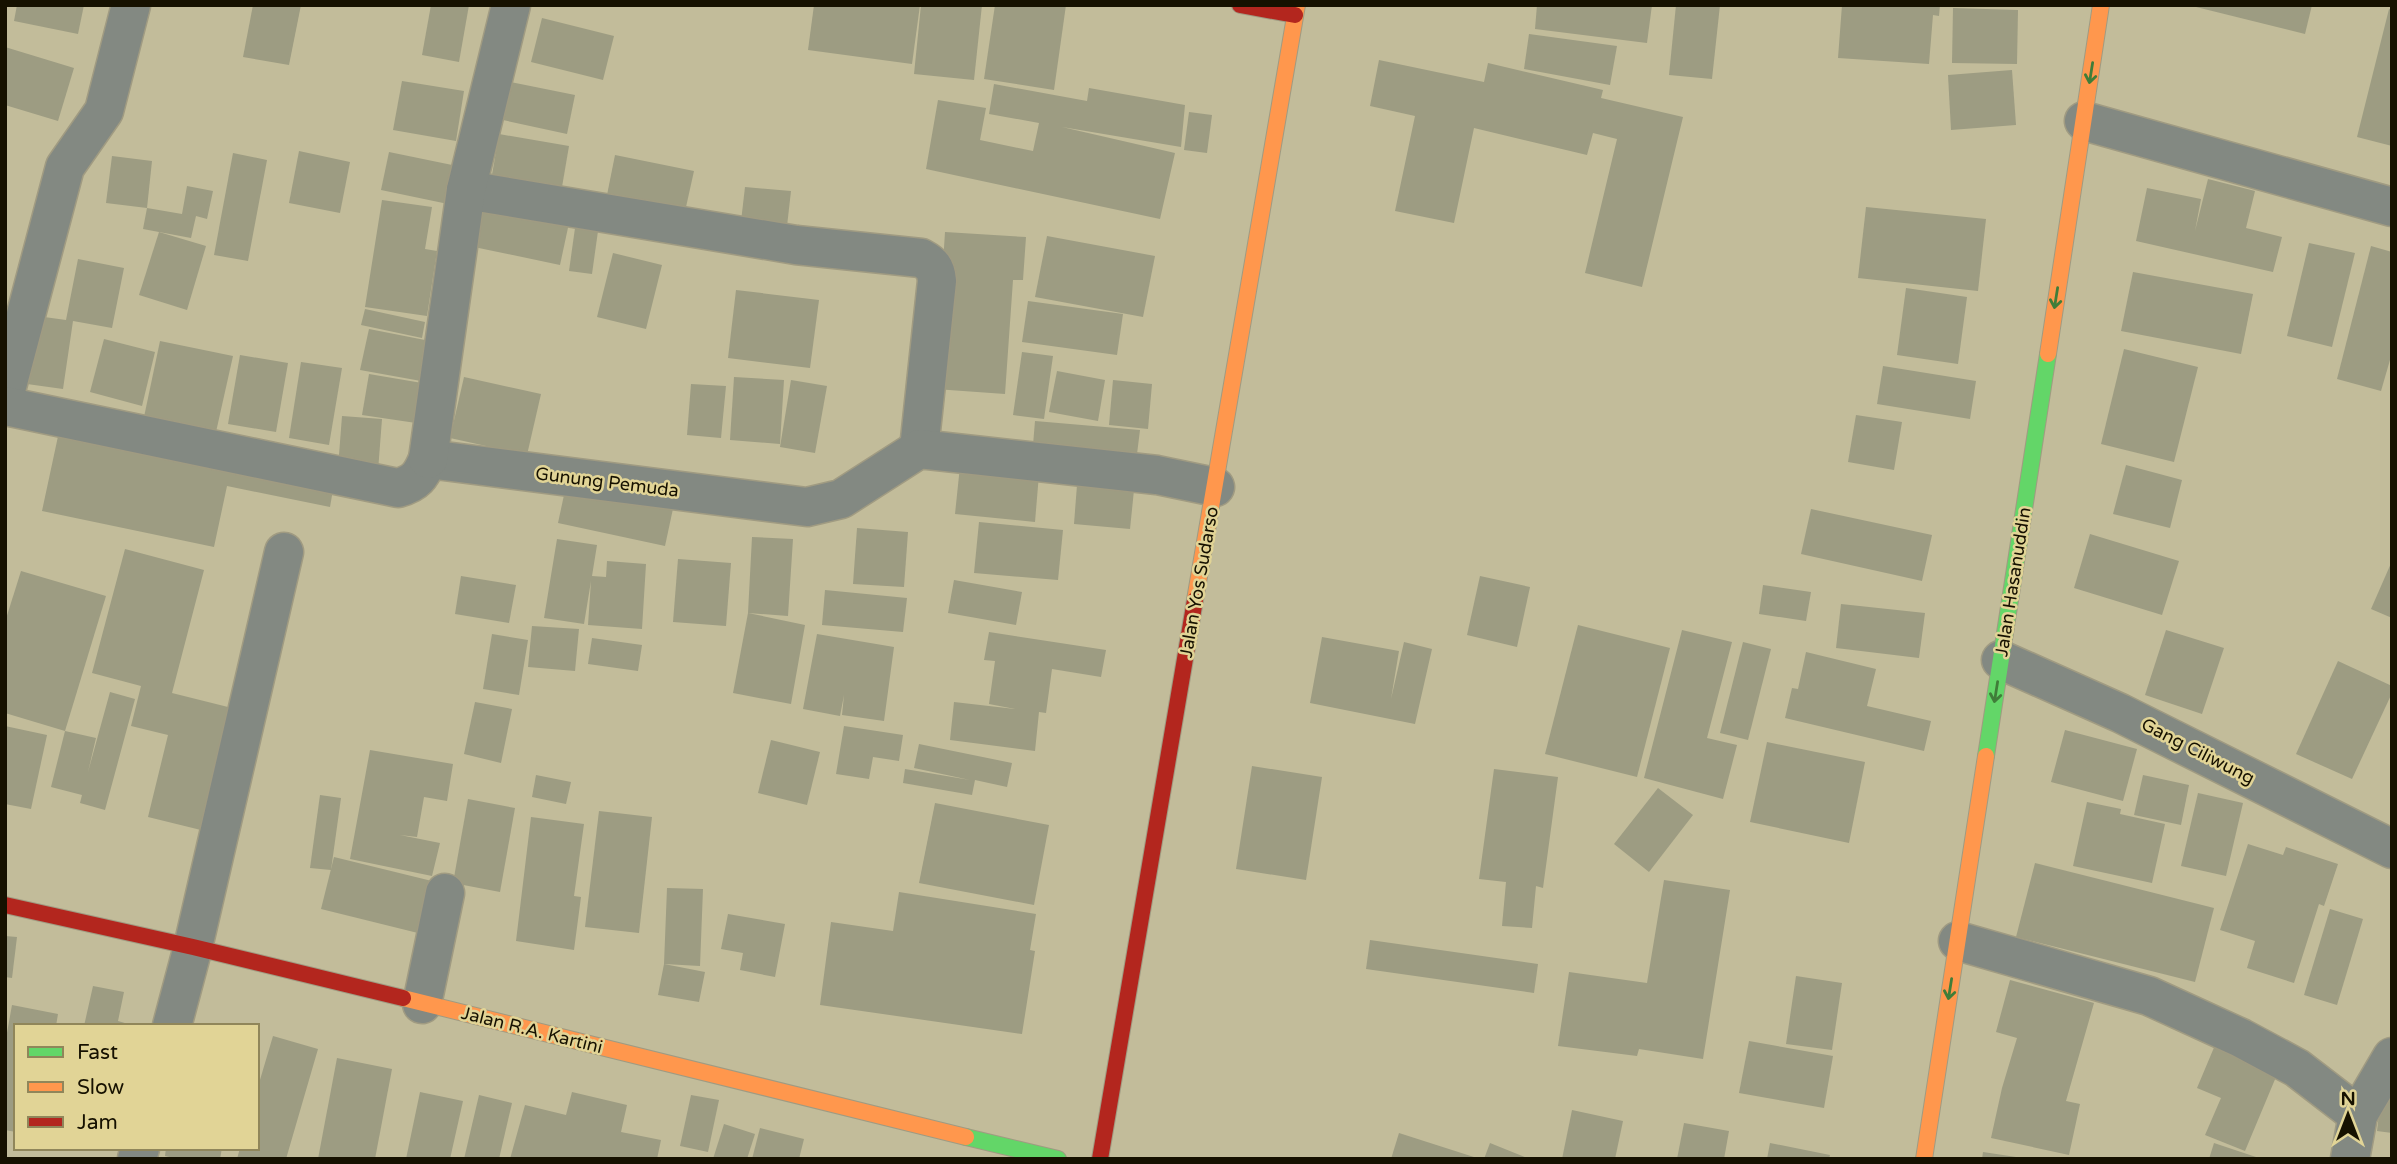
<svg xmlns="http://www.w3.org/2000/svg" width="2397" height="1164" font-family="'Varela Round',sans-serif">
<rect width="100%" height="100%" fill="#c2bc9a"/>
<g fill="#9d9c82">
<path d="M17,5h67l-6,29 -64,-13z"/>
<path d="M253,5h48l-12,60 -46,-8z"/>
<path d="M431,5h38l-10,57 -37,-7z"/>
<path d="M814,5h106l-8,59 -104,-14z"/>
<path d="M921,5h61l-8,75 -60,-6z"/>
<path d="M995,5h71l-12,85 -70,-11z"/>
<path d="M1537,5h115l-5,38 -112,-14z"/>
<path d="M1676,5h44l-8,74 -43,-4z"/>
<path d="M1842,5h98l-1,11 -6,-1 -4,49 -91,-6z"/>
<path d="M2188,5h124l-7,29z"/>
<path d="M1953,8l65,2 -1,54 -65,-1z"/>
<path d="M2389,9l3,1v136l-35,-9z"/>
<path d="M542,18l72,18 -11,44 -72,-18z"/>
<path d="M1529,34l88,12 -7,39 -86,-16z"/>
<path d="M5,47l69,21 -16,53 -53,-16z"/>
<path d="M1379,60l105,22 4,-19 115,27 -2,8 82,19 -41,170 -57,-14 32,-134 -24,-6 -6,22 -113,-27 -20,95 -59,-12 20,-95 -45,-10z"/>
<path d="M2012,70l4,55 -65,5 -3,-55z"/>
<path d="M402,81l62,10 -8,50 -63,-11z"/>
<path d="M506,81l69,14 -8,39 -69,-15z"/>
<path d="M994,84l93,17 2,-13 96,17 -4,42 -119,-20 113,26 -15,66 -234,-50 12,-69 48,8 -6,32 53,11 6,-28 -50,-9z"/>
<path d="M1189,112l23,3 -5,38 -23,-3z"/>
<path d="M499,134l70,12 -7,41 -70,-12z"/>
<path d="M299,151l51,11 -10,51 -51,-10z"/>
<path d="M389,152l68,14 -9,38 -67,-14z"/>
<path d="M233,153l34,7 -19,101 -34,-6z"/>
<path d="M615,155l79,16 -10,45 -78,-16z"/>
<path d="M112,156l40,5 -5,47 -41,-5z"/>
<path d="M2208,179l47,12 -9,37 36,9 -9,35 -137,-31 11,-53 54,11 -6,32z"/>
<path d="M187,186l26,5 -6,28 -11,-3 -5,22 -48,-9 4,-21 35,6z"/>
<path d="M745,187l46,4 -5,44 -46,-5z"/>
<path d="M382,200l50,7 -7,42 12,2 -10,65 -62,-9z"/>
<path d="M483,205l86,18 -9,42 -86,-18z"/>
<path d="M1866,207l120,12 -8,72 -120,-13z"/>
<path d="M575,228l23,3 -6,43 -23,-3z"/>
<path d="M159,232l47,14 -19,64 -48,-15z"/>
<path d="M945,232l81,5 -3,43h-10l-8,114 -70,-5z"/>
<path d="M1047,236l108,20 -12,61 -108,-20z"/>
<path d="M2309,243l46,10 -23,94 -45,-11z"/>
<path d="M2371,246l21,6v101l-11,38 -44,-12z"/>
<path d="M613,253l49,12 -16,64 -49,-12z"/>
<path d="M78,259l46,9 -12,60 -39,-7 -10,68 -36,-5 10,-68 29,4z"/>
<path d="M2133,272l120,22 -12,60 -120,-23z"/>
<path d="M1906,288l61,9 -9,67 -61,-9z"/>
<path d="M736,290l83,10 -9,68 -82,-10z"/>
<path d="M1028,301l95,13 -6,41 -95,-13z"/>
<path d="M365,309l60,13 -3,16 -61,-13z"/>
<path d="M369,329l61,12 -9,40 -61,-11z"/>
<path d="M104,339l51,13 -13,54 -52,-14z"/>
<path d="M160,341l73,15 -17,76 -72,-15z"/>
<path d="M2124,349l74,18 -24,95 -73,-18z"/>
<path d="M1022,352l31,4 -9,63 -31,-4z"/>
<path d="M240,355l48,8 -12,69 -48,-8z"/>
<path d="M301,362l41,6 -13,77 -40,-7z"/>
<path d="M1883,366l93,15 -6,38 -93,-15z"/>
<path d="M1057,371l48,9 -7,41 -49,-9z"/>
<path d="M369,374l53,9 -6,40 -54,-8z"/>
<path d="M464,377l77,17 -14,61 -77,-17z"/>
<path d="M734,377l50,3 -4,64 -50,-4z"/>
<path d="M791,380l36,6 -12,67 -35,-6z"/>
<path d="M1113,380l39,4 -4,45 -39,-4z"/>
<path d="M691,384l35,2 -5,52 -34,-3z"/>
<path d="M1856,415l46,7 -8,48 -46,-8z"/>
<path d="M342,416l40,3 -4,52 -40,-3z"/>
<path d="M1035,421l105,9 -3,24 -104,-9z"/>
<path d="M60,427l274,57 -4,23 -103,-21 -13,61 -172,-36z"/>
<path d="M2126,465l56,15 -12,48 -57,-14z"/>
<path d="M960,466l79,8 -4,48 -80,-8z"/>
<path d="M567,481l107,23 -9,42 -107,-23z"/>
<path d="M1077,485l57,5 -4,39 -56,-5z"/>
<path d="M1811,509l121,26 -10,46 -121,-27z"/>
<path d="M979,522l84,8 -5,50 -84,-7z"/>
<path d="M857,528l51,4 -4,55 -51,-3z"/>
<path d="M2090,534l89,27 -17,54 -88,-27z"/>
<path d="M752,537l41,2 -5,77 -40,-3 57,12 -14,79 -58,-11 15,-80z"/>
<path d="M557,539l40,6 -5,31 14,1 1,-16 39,3 -4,65 -54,-4 3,-44 -7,43 -40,-6z"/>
<path d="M125,549l79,21 -32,123 64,16 -31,122 -57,-14 20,-82 -37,-9 10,-40 -49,-13z"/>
<path d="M678,559l53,4 -5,63 -53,-4z"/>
<path d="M2392,561v57l-21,-9z"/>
<path d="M21,571l85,25 -41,135 -60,-18v-91z"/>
<path d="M461,576l55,9 -7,38 -54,-9z"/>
<path d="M1480,576l50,11 -13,60 -50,-12z"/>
<path d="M954,580l68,12 -6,33 -68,-12z"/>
<path d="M1763,585l48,7 -5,29 -47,-7z"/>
<path d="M825,590l82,8 -4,34 -81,-7z"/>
<path d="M1841,604l84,9 -6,45 -83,-10z"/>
<path d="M1578,625l92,23 -33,129 -92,-23z"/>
<path d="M532,626l47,3 -4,42 -47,-4z"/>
<path d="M1682,630l50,12 -25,96 30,7 -14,54 -79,-21z"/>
<path d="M2166,630l58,18 -22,66 -57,-19z"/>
<path d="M989,632l117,18 -5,27 -49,-8 -6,44 -7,-1 -4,39 -85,-11 4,-38 61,7 -26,-5 6,-43 -11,-1z"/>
<path d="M492,634l36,6 -9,55 -36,-6z"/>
<path d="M817,634l77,13 -10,74 -42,-6 2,-20 -4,21 -37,-7z"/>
<path d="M1322,637l77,14 -8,48 13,-57 28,7 -17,75 -105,-21z"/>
<path d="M592,638l50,7 -4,26 -50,-7z"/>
<path d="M1743,642l28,7 -23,91 -28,-7z"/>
<path d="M1806,652l70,17 -9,37 64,15 -7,30 -139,-33 7,-30 6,1z"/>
<path d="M2338,661l54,25v7l-40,86 -56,-25z"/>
<path d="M110,692l25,7 -30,111 -25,-7 2,-8 -31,-8 14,-56 31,7 -8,34z"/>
<path d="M475,702l37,7 -11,54 -37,-9z"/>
<path d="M5,726l42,9 -16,74 -26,-5z"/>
<path d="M844,726l59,9 -4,26 -26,-4 -4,22 -33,-5z"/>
<path d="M2065,730l72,19 -14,52 -72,-19z"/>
<path d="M771,740l49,12 -13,53 -49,-12z"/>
<path d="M1767,742l98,20 -16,81 -99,-21z"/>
<path d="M919,744l93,19 -5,24 -32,-7 -3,15 -69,-12 2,-14 65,11 -56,-12z"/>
<path d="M370,750l83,14 -6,37 -23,-4 -7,40 -17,-2 40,8 -8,33 -82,-17z"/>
<path d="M1252,766l70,11 -16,103 -70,-11z"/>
<path d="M1494,769l64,8 -15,111 -7,-2 -4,42 -30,-2 4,-44 -27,-3z"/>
<path d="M536,775l35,7 -5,22 -34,-7z"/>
<path d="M2143,775l46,10 -8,40 -47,-10z"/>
<path d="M1658,788l35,27 -44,57 -35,-28z"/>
<path d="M2198,793l45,10 -17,73 -45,-10z"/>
<path d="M320,795l21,3 -10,72 -21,-2z"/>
<path d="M468,799l47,9 -15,84 -47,-9z"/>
<path d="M2087,802l34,7 -1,5 45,10 -13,59 -79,-17z"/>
<path d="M935,803l114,22 -15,80 -115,-22z"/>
<path d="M599,811l53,6 -13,116 -54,-6z"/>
<path d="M531,817l53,7 -10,72 7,1 -7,53 -58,-9z"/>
<path d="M2248,844l35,11 3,-8 52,17 -14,42 -5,-2 -25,79 -47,-15 8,-27 -35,-11z"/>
<path d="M334,857l106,26 -14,52 -105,-26z"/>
<path d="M2035,863l179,45 -19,74 -179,-45z"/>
<path d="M1664,880l66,10 -27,169 -64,-10 -2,7 -79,-10 11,-74 78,11z"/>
<path d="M667,888l36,1 -3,77 -36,-2 41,8 -6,30 -41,-7 6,-31z"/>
<path d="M899,892l137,22 -6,36 5,1 -13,83 -202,-29 11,-83 62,9z"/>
<path d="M2330,909l33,10 -26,86 -33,-10z"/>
<path d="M728,914l57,10 -10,53 -35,-7 3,-17 -22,-4z"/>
<path d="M5,936l12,1 -5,41 -7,-1z"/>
<path d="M1370,940l168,24 -4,29 -168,-24z"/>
<path d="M1796,976l46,7 -10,67 -46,-6z"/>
<path d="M2010,980l84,23 -28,98 14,3 -11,51 -78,-17 11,-50 15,-50 -21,-6z"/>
<path d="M93,986l31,6 -6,29 17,5h-51z"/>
<path d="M12,1005l46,9 -2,12h-40v106l-11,-2v-86z"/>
<path d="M273,1036l45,13 -32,110h-49l3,-11h17v-58z"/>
<path d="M2218,1038l63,27 -36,86 -40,-16 16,-37 -24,-10z"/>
<path d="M1749,1041l84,15 -9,52 -85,-15z"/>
<path d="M337,1058l55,11 -17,90h-57z"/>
<path d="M2383,1081l9,1v51l-15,-2z"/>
<path d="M420,1092l43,9 -13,58h-44z"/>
<path d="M572,1092l55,13 -6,27 40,8 -4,19h-147l15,-54 41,10z"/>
<path d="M479,1095l33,8 -13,56h-35z"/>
<path d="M691,1095l28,5 -11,52 -28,-6z"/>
<path d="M1572,1110l51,11 -8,38h-53z"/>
<path d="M1684,1123l45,8 -5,28h-47z"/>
<path d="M724,1124l31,10 -8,25h-34z"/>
<path d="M760,1128l44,11 -5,20h-47z"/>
<path d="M1399,1133l78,25v1h-86z"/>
<path d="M1490,1143l40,16h-46z"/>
<path d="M1770,1143l60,12 -1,4h-62z"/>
<path d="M2214,1143l45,15v1h-50z"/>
<path d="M166,1148h56l-2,11h-42l-13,-3z"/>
<path d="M1983,1152l33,5v2h-34z"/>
</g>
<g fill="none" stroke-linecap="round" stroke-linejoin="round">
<g stroke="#a09b82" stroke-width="41">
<g id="street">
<path d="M2084,121l308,86"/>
<path d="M466,190l330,55 125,13c11,6 15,10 16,23l-18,168"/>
<path d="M5,394l60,-227 39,-56 27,-106"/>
<path d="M5,406l393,82c18,-5 23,-12 30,-29l379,48 34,-8 78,-50 238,26 58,12"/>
<path d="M428,459l38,-269 45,-185"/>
<path d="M2001,660l119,53 272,136"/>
<path d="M1958,941l191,55 92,42 56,30 61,47"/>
<path d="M422,1004l23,-111"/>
<path d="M172,1026l21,-79 91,-395"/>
<path d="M137,1159l3,-11"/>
<path d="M2350,1159l8,-44 34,-58"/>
</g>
</g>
<g stroke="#a09b82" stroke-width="18">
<g id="fast">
<path d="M1986,756l62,-402"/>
<path d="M966,1137l92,22"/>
</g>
</g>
<g stroke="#a09b82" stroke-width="18">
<g id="slow">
<path d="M2048,354l53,-349"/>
<path d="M1195,600l102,-595"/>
<path d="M403,998l563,139"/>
<path d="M1924,1159l62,-403"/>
</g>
</g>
<g stroke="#a09b82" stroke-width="18">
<g id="jam">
<path d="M1240,5l55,10"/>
<path d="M5,905l188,42 210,51"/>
<path d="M1100,1159l95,-559"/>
</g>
</g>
<use href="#street" stroke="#838982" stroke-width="38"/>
<use href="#fast" stroke="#63d668" stroke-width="16"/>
<use href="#slow" stroke="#ff974d" stroke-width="16"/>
<use href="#jam" stroke="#b3261e" stroke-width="16"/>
</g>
<defs><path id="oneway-shaft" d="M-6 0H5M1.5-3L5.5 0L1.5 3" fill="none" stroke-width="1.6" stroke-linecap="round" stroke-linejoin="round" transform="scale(1.75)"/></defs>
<g stroke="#407d39">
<use href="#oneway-shaft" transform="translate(2091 73) rotate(99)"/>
<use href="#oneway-shaft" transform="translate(2056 298) rotate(99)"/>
<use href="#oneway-shaft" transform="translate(1996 692) rotate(99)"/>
<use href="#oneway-shaft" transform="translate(1950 989) rotate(99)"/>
</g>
<g text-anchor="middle" stroke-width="5" stroke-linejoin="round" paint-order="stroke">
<g font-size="18" fill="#161100" stroke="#e1d496">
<text transform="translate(607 482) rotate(7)" y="6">Gunung Pemuda</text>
<text transform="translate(1199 582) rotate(-80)" y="6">Jalan Yos Sudarso</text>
<text transform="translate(2013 582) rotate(-81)" y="6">Jalan Hasanuddin</text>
<text transform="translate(2198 751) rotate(27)" y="6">Gang Ciliwung</text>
<text transform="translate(532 1030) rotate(14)" y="6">Jalan R.A. Kartini</text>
</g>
</g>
<rect width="2397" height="1164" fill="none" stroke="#161100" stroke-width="14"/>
<rect x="14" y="1024" width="245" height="126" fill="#e1d496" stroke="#90865a" stroke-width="2"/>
<rect x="28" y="1047" width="35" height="10" fill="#63d668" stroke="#90865a" stroke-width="2"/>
<text x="77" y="1059" font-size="21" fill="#161100">Fast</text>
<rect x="28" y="1082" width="35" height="10" fill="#ff974d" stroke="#90865a" stroke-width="2"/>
<text x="77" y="1094" font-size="21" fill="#161100">Slow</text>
<rect x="28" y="1117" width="35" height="10" fill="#b3261e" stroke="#90865a" stroke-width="2"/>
<text x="77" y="1129" font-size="21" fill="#161100">Jam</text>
<g transform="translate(2348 1115)" stroke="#e1d496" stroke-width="5" paint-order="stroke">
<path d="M0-5L12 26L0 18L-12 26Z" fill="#161100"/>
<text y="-10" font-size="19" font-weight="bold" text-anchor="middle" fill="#161100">N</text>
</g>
</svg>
